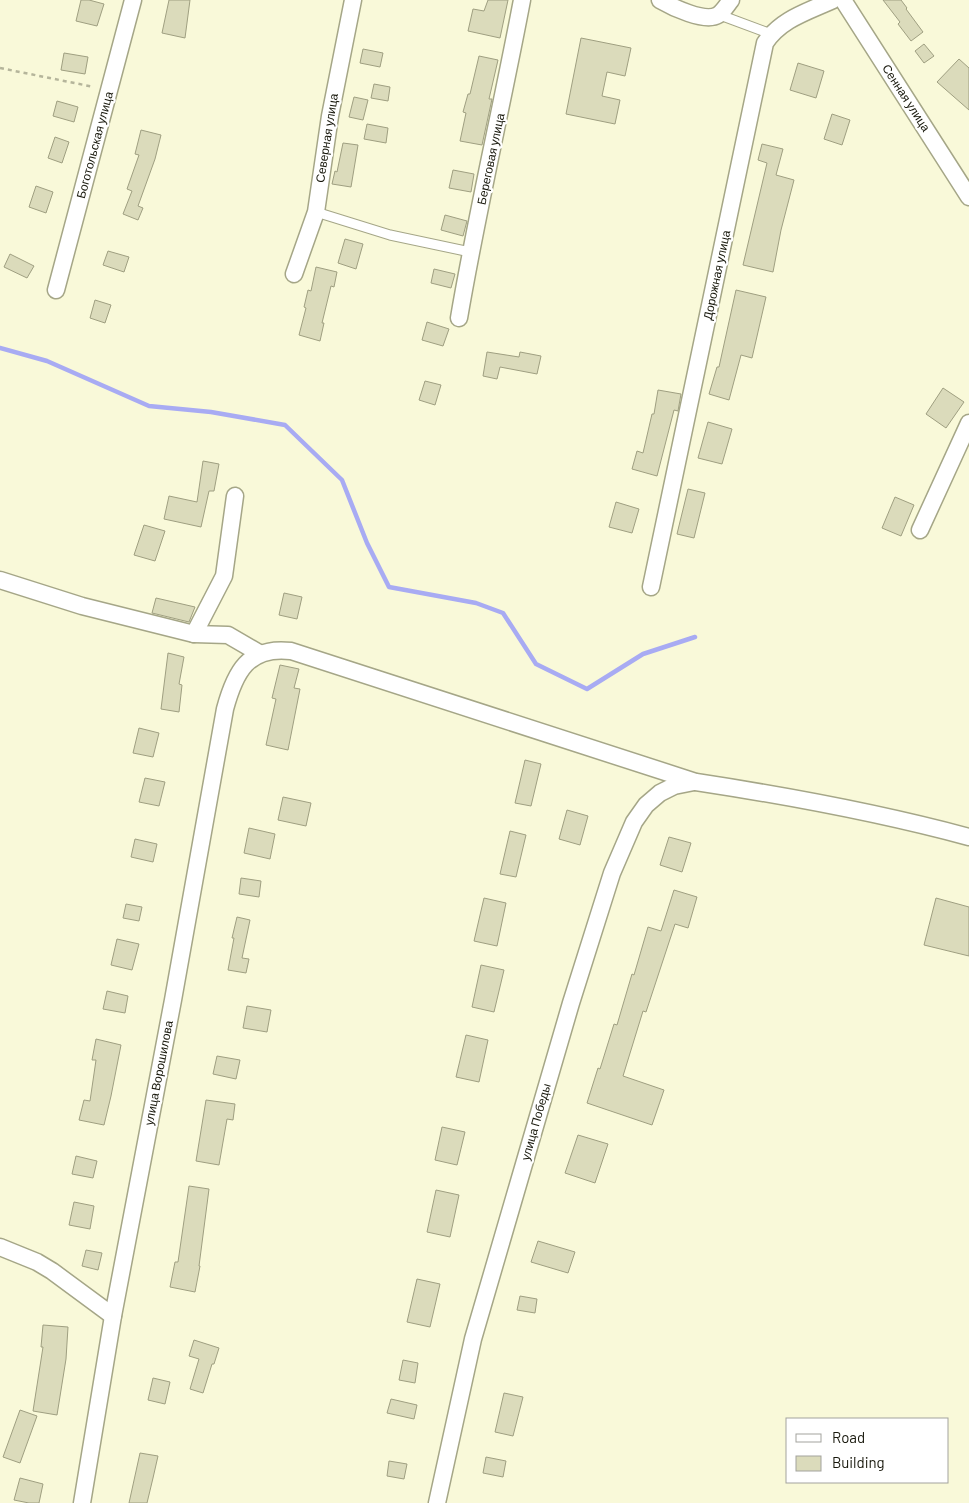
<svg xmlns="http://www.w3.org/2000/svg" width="969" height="1503" font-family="Barlow,sans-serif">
<rect width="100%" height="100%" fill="#f9f9d9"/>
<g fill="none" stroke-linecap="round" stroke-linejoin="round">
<path stroke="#a8abf3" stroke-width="4.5" d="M0,348l47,13 102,45 62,6 74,13 57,55 25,63 22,44 87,16 27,10 33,51 51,25 56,-35 52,-17"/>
</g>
<g fill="#dbdbbb" stroke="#9f9f81">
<path d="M81,0h8l15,4 -7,22 -21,-5z"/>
<path d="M169,0h21l-5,38 -23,-5z"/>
<path d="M488,0h20l-8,38 -32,-7 5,-22 11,2z"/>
<path d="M883,0h18l6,8 -1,1 17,23 -12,9 -13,-17 2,-2z"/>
<path d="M581,38l50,10 -6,28 -18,-4 -5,24 18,4 -5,24 -49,-10z"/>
<path d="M924,44l10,12 -10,7 -9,-12z"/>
<path d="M363,49l20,4 -3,14 -20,-4z"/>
<path d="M64,53l24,4 -3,17 -24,-4z"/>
<path d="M479,56l19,4 -9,39h3l-10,46 -22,-4 6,-28 -3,-1 5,-18h2z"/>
<path d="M959,59l10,9v42l-32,-28z"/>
<path d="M798,63l26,8 -8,27 -26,-8z"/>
<path d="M374,84l16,3 -2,14 -17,-3z"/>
<path d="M354,97l14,3 -5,20 -14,-3z"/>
<path d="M57,101l21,6 -4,15 -21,-6z"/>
<path d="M832,114l18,6 -8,25 -18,-6z"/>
<path d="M367,124l21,4 -2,15 -22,-4z"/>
<path d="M141,130l20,5 -6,24 -17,47 5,2 -5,12 -15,-6 9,-23 -5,-2 12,-34 -4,-1z"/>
<path d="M55,137l14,5 -7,21 -14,-5z"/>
<path d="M343,143l15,2 -7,42 -19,-3 3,-13 2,1z"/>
<path d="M762,144l21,5 -7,26 18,5 -13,50 -8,42 -30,-7 24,-102 -9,-3z"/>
<path d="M453,170l21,4 -3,18 -22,-4z"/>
<path d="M36,186l17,6 -7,21 -17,-6z"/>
<path d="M445,215l22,6 -4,15 -22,-6z"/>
<path d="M345,239l18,5 -7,25 -18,-6z"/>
<path d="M108,251l21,6 -5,15 -21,-7z"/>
<path d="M10,254l24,12 -7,12 -23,-11z"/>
<path d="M316,267l21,5 -3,15 -3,-1 -9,37h2l-4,18 -21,-6 7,-27 -2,-1 4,-17 3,1z"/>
<path d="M434,269l21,5 -4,14 -20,-5z"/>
<path d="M736,290l30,7 -14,61 -11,-3 -12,45 -20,-6 8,-27h2z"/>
<path d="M95,300l16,5 -6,18 -15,-5z"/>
<path d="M427,322l22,7 -6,17 -21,-6z"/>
<path d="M487,352l32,5 1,-5 21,4 -4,18 -37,-7 -3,12 -14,-3z"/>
<path d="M425,381l16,4 -6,20 -16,-5z"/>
<path d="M943,388l21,14 -18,26 -20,-14z"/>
<path d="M658,390l23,4 -3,17 -4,-1 -17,66 -25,-7 5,-18 6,2 9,-39h2z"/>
<path d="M708,422l24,7 -10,35 -24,-6z"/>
<path d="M203,461l16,3 -5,27h-5l-8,36 -37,-8 5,-23 28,6z"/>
<path d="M688,489l17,4 -11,45 -17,-4z"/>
<path d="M895,497l19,8 -13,31 -19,-8z"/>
<path d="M616,502l23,7 -7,24 -23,-6z"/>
<path d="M144,525l21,6 -10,30 -21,-6z"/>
<path d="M284,593l18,4 -5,22 -18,-4z"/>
<path d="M156,598l39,9 -6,15 -37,-9z"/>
<path d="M168,653l16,4 -5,27 3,1 -3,27 -18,-3z"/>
<path d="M280,665l19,4 -5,19 6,1 -12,61 -22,-5 10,-46 -4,-1z"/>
<path d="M139,728l20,5 -6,24 -20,-4z"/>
<path d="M525,760l16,4 -10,42 -16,-3z"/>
<path d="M145,778l20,4 -6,24 -20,-4z"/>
<path d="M283,797l28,6 -5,23 -28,-6z"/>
<path d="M567,810l21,6 -8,29 -21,-6z"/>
<path d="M249,828l26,6 -5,25 -26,-6z"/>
<path d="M510,831l16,4 -10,42 -16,-3z"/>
<path d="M669,837l22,6 -9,29 -22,-7z"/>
<path d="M135,839l22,5 -4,18 -22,-5z"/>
<path d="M241,878l20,3 -2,16 -20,-3z"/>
<path d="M674,890l23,7 -9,31 -13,-4 -29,88 -3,-1 -20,65 41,14 -12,35 -65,-22 11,-35 2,1 14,-45 3,1 15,-51 2,1 14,-48 13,4z"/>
<path d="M484,898l22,5 -9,43 -23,-5z"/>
<path d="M936,898l33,9v49l-45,-11z"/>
<path d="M126,904l16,3 -3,14 -16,-3z"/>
<path d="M237,917l13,3 -8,38 7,1 -3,14 -18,-3 6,-32h-2z"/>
<path d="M117,939l22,5 -7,26 -21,-5z"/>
<path d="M481,965l23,5 -10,42 -22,-5z"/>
<path d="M107,991l21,5 -3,17 -22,-4z"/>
<path d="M247,1006l24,4 -4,22 -24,-4z"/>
<path d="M466,1035l22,5 -9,42 -23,-5z"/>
<path d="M96,1039l25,6 -10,51 -7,29 -25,-5 5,-20 6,1 6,-41h-4z"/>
<path d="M217,1056l23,4 -4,19 -23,-5z"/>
<path d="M206,1100l29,4 -2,16 -6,-1 -8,46 -23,-4z"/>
<path d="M442,1127l23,5 -8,33 -22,-5z"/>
<path d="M578,1135l30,9 -13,39 -30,-10z"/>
<path d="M76,1156l21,5 -4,17 -21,-4z"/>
<path d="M189,1186l20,3 -10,77h1l-5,26 -25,-5 5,-25h3z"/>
<path d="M436,1190l23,5 -9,42 -23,-5z"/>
<path d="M74,1202l20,4 -4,23 -21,-4z"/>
<path d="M538,1241l37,11 -7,21 -37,-11z"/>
<path d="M86,1250l16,3 -4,17 -16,-4z"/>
<path d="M417,1279l23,5 -10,43 -23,-5z"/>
<path d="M520,1296l17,3 -2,14 -18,-3z"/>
<path d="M43,1325l25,2 -2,32 -9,56 -24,-4 10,-64h-2z"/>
<path d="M194,1340l25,8 -5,16h-2l-9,29 -13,-4 9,-30 -10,-3z"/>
<path d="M403,1360l15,3 -3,20 -16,-3z"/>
<path d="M153,1378l17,4 -5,22 -17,-4z"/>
<path d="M504,1393l19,4 -10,39 -18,-4z"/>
<path d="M391,1399l26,6 -3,14 -27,-6z"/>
<path d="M20,1410l17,6 -17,47 -17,-6z"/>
<path d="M140,1453l18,3 -5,22 -6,25h-18z"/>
<path d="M486,1457l20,4 -3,16 -20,-4z"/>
<path d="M389,1461l18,3 -3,15 -17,-3z"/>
<path d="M20,1478l23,6 -4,19h-10l-15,-3z"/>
</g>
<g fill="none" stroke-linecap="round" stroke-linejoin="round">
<g stroke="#a5a687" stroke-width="11">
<g id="service">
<path d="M720,15l51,19"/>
<path d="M316,212l74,23 80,17"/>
</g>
</g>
<g stroke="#a5a687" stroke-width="19">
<g id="minor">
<path d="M660,0c12,7 45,23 58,15 5,-3 9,-10 13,-15"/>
<path d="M843,0l126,197"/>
<path d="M294,274l22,-62 14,-96 23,-116"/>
<path d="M56,290l77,-290"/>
<path d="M459,318c18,-106 43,-212 63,-318"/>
<path d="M920,530l49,-107"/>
<path d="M0,580l82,26 112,28 34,1 31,18"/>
<path d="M651,587l114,-544c16,-24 42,-31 68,-43"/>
<path d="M194,634l30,-58 11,-80"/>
<path d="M0,1247l37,15 15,9 61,45"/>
<path d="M82,1503l31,-187 60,-316 52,-291c10,-37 23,-63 66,-58l405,131c92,14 184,31 273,55"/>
<path d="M437,1503l36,-164 98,-336 41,-130 22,-51 12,-17 14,-12 14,-7 20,-4"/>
</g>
</g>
<path stroke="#b5b59b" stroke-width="2.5" stroke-dasharray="4 4" stroke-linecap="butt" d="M0,68l94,19"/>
<use href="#service" stroke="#fff" stroke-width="9"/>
<use href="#minor" stroke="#fff" stroke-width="16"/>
</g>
<g text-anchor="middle" stroke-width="4.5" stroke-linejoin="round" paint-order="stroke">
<g font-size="12" fill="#18180c" stroke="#fff">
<text transform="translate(906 98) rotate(57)" y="4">Сенная улица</text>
<text transform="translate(327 138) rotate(-81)" y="4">Северная улица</text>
<text transform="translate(95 145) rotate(-75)" y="4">Боготольская улица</text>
<text transform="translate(491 159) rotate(-78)" y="4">Береговая улица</text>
<text transform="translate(717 275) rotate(-78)" y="4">Дорожная улица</text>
<text transform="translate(159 1073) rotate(-79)" y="4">улица Ворошилова</text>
<text transform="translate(536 1122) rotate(-74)" y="4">улица Победы</text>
</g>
</g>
<rect x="786" y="1418" width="162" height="65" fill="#ffffff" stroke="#a3a39e"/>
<rect x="796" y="1434" width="25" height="8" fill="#ffffff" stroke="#a3a39e"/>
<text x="832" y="1443" font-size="15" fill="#18180c">Road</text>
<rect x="796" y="1456" width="25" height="15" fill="#dbdbbb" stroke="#a3a39e"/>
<text x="832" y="1468" font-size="15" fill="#18180c">Building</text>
</svg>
